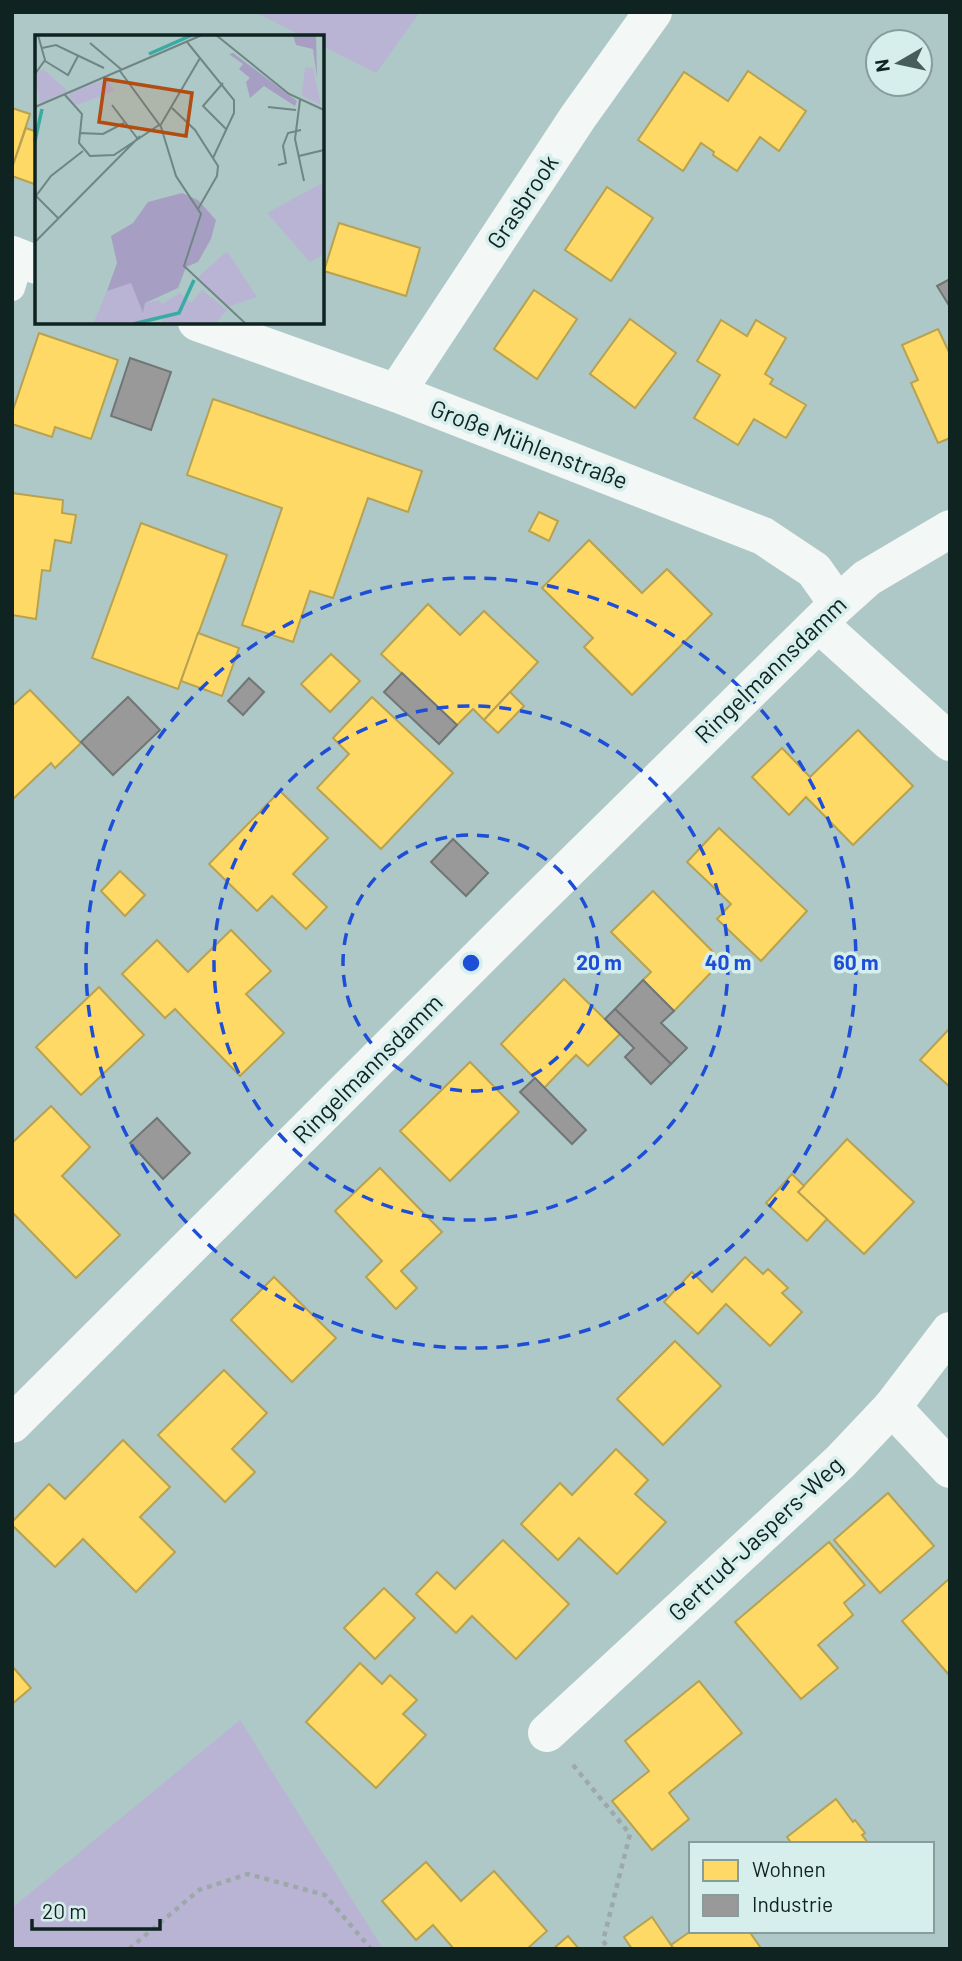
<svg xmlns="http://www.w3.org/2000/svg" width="962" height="1961" font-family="Barlow,sans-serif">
<rect width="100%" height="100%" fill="#adc8c6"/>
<g fill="#bab4d4">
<path d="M255,12h165l-44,61 -54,-27v-9h-18z"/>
<path d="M240,1720l143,229h-371v-41z"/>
</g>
<g fill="#ffd966" stroke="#b7a251" stroke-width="2">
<path d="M748,71l58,40 -27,40 -19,-14 -23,34 -24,-16 1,-3 -13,-9 -18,28 -45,-31 46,-68 44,29z"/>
<path d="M12,108l18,6 -18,54z"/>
<path d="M26,128l11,4v53l-25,-9v-8z"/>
<path d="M607,187l46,31 -42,63 -46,-31z"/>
<path d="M339,223l81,25 -14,48 -82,-25z"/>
<path d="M534,290l43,29 -40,60 -43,-30z"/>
<path d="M630,319l46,34 -41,55 -45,-34z"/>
<path d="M721,320l26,16 9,-16 30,18 -21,36 8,5 -3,5 36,21 -20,33 -32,-19 -16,26 -44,-27 26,-43 -23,-14z"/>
<path d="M938,329l12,25v84l-12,5 -27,-60 7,-3 -16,-35z"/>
<path d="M39,333l79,27 -27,79 -36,-12 -3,10 -40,-13v-11z"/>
<path d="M213,399l209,72 -14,41 -40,-14 -35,100 -23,-7 -17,51 -51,-17 40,-117 -95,-33z"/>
<path d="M12,493l51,7 -1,13 14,2 -5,28 -16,-3 -5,31 -8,-1 -6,49 -24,-4z"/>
<path d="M539,512l19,9 -9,20 -20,-10z"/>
<path d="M141,523l86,32 -49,134 -86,-31z"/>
<path d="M589,540l53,53 25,-24 45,45 -80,81 -48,-48 9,-9 -51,-50z"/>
<path d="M428,604l32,31 24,-24 54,51 -54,58 -11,-11 -16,16 -76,-71z"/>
<path d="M198,633l41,15 -17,48 -41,-15z"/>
<path d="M331,654l29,27 -30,31 -29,-28z"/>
<path d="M30,690l51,53 -26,25 -4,-5 -38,36 -1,-93z"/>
<path d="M510,692l14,14 -26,27 -14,-13z"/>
<path d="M372,697l81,76 -72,76 -64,-61 32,-34 -16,-16z"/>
<path d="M858,730l55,56 -60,59 -47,-48 -17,18 -37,-38 30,-29 28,29z"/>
<path d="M280,791l48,47 -35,36 34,33 -21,22 -34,-33 -15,15 -48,-47z"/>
<path d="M719,828l88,83 -46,50 -44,-42 14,-15 -44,-42z"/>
<path d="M120,871l25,24 -20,21 -24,-25z"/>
<path d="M653,891l69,70 -48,50 -31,-31 8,-8 -40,-40z"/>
<path d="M231,930l40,41 -25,23 38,39 -44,43 -65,-67 -10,9 -43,-44 35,-34 31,32z"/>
<path d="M564,979l56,55 -32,32 -12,-11 -32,33 -43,-44z"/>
<path d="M99,987l45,48 -63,60 -45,-48z"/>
<path d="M950,1028v59l-30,-27z"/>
<path d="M470,1062l49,50 -69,69 -50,-50z"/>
<path d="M51,1106l39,41 -28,29 58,59 -44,43 -64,-66v-69z"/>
<path d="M847,1139l67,63 -50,52 -66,-62z"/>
<path d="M380,1168l62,64 -41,39 16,17 -21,21 -30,-32 16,-16 -47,-50z"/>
<path d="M792,1174l12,12 -6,6 29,27 -20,22 -41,-38z"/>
<path d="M745,1257l18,17 5,-5 20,19 -6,5 20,19 -32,34 -44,-42 -28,30 -34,-32 28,-30 20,20z"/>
<path d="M274,1277l62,61 -44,44 -61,-62z"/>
<path d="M675,1341l46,45 -58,59 -46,-46z"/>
<path d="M224,1370l43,43 -35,36 23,23 -30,30 -67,-67z"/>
<path d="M123,1440l47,47 -30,30 35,35 -39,40 -53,-53 -28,28 -43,-42v-3l37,-38 16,15z"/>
<path d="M616,1449l32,31 -13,14 31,28 -49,52 -38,-36 -21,22 -37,-36 39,-41 12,12z"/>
<path d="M888,1493l46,53 -54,47 -46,-53z"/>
<path d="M503,1540l66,64 -53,55 -44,-43 -16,17 -40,-39 21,-22 18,17z"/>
<path d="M829,1542l36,43 -21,18 9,12 -35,30 20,23 -37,31 -66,-77z"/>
<path d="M950,1578v98l-48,-55z"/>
<path d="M384,1588l31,30 -40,41 -31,-31z"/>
<path d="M360,1663l22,21 8,-9 27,25 -14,14 23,21 -50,53 -70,-66z"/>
<path d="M12,1666l19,22 -19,16z"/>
<path d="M699,1681l43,52 -73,60 20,26 -37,31 -40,-49 37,-30 -24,-30z"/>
<path d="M836,1799l17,23 2,-2 10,13 -3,2 7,9h-77l-5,-7z"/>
<path d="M426,1862l35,39 33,-30 53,60 -20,18h-73l-21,-24 -17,15 -34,-39z"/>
<path d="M652,1917l19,28 3,4h-42l-8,-12z"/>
<path d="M691,1931h58l11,16 -2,2h-84l-3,-4z"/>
<path d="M568,1936l11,13h-26z"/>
</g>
<g fill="#999" stroke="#707675" stroke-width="2">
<path d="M950,279v28l-13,-21z"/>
<path d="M130,358l41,14 -20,58 -40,-14z"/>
<path d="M402,673l55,52 -18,19 -55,-52z"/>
<path d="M249,678l15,14 -21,23 -15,-14z"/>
<path d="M128,697l32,33 -47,45 -32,-33z"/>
<path d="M453,839l35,34 -22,23 -35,-34z"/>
<path d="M643,980l31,31 -13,12 26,25 -16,16 -56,-55z"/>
<path d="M615,1009l56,55 -20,20 -26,-27 9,-9 -29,-29z"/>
<path d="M535,1078l51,52 -14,14 -52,-52z"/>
<path d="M157,1118l33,35 -27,26 -33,-36z"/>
</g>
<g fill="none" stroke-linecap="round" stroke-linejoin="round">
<g stroke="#9da9a8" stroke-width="4.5" stroke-dasharray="5 5" stroke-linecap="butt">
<path d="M573,1765l57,69 -27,107 6,8"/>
<path d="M129,1949l70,-59 49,-16 77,21 46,54"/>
</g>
<path stroke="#f3f7f6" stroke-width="26" d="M12,288l9,-29"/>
<g stroke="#f3f7f6" stroke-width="38">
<path d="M12,255l25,10"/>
<path d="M197,322l199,71 367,143 51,34 24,34"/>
<path d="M396,393l182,-276 75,-105"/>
<path d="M819,624l131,118"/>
<path d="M892,1407l58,62"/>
<path d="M12,1424l518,-517 308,-303 29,-26 83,-49"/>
<path d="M547,1733l293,-271 52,-55 58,-76"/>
</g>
</g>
<g fill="none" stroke="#1d4ed8" stroke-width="3.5" stroke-dasharray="12 9">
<circle cx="471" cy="963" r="128"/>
<circle cx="471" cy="963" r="257"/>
<circle cx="471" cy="963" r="385"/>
</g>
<g text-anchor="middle" stroke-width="7" stroke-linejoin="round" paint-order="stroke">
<g font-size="24" fill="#0f2321" stroke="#d6efec">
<text transform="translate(523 202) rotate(-56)" y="8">Grasbrook</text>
<text transform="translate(529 445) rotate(21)" y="8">Große Mühlenstraße</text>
<text transform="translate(771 670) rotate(-44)" y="8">Ringelmannsdamm</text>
<text transform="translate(368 1069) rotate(-45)" y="8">Ringelmannsdamm</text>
<text transform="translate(756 1539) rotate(-43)" y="8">Gertrud-Jaspers-Weg</text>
</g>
</g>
<g transform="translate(35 35)">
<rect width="289" height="289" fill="#adc8c6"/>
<path d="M270,32l8,1 8,37 -19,-9zM8,34l25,22 -28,12 -5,-28zM72,44l7,12 -37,14 -8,-6 1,-6zM289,147v72l-14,8 -43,-49zM192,216l30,46 -30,10 -31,-28zM96,247l12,30 2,-9 14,-3 3,4 18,-11 11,10 11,-13 25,20 -12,14h-51l-2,-5 11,-4 -41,9h-39l14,-33z" fill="#bab4d4"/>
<path d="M258,0h23l1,43 -4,-29 -17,-4zM198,18l64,48 -2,5 -31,-20 -14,12 -4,-16 4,-4 -11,-9 4,-5 -14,-10zM147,158l16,7 18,20 -5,19 -13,23 -12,5 -8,21 -33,15 -2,10 -12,-30 -24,8 10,-28 -6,-27 22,-13 15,-21z" fill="#a79ec3"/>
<path fill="none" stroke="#38aba5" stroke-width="3.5" d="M114,19l43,-19M0,106l7,-32M98,289l46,-11 15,-33"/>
<path fill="none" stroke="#6e8684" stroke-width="2" d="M181,0l73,59 35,16M152,7l47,58v13l-21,45M55,8l32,27M7,13l14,-3 48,23M10,26l23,14 10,-19M85,36l41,56 15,49 25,38 -17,52 62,58M0,39l10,-14 -7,-25M188,48l-20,23 24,24M30,60l17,19 -3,29 11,13 24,-1 45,-30M265,65l-5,39 9,42M77,70l25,33M0,72l167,-72M233,72l28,3M137,73l23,22 23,36 -1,10 -19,33M125,91l40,-68M44,98l24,1 21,-11M264,121l25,-6M243,130l8,-2 -3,-17 5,-13 13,-3M24,184l-23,-23 15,-20 32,-25M0,207l105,-106"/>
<path fill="#b24c11" fill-opacity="0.15" stroke="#b24c11" stroke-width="3.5" d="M70,44l87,14 -6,43 -87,-14z"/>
<rect width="289" height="289" fill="none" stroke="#0f2321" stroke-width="3.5"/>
</g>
<circle cx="471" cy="963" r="10" fill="#1d4ed8" stroke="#d6efec" stroke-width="3.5"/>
<g font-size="21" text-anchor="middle" font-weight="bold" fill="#1d4ed8" stroke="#d6efec" stroke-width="7" stroke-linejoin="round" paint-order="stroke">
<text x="599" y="970">20 m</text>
<text x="728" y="970">40 m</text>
<text x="856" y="970">60 m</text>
</g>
<rect width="962" height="1961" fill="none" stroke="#0f2321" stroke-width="28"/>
<rect x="689" y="1842" width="245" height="91" fill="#d6efec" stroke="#869d9b" stroke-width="2"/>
<rect x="703" y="1860" width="35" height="21" fill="#ffd966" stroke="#869d9b" stroke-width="2"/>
<text x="752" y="1877" font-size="21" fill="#0f2321">Wohnen</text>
<rect x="703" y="1895" width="35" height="21" fill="#999999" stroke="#869d9b" stroke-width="2"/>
<text x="752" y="1912" font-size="21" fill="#0f2321">Industrie</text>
<g transform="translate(899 63) rotate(261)"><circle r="33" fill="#d6efec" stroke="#869d9b" stroke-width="2"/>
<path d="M0-5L12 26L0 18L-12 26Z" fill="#465d5b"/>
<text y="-10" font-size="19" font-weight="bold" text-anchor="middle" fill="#0f2321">N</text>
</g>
<path d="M32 1919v10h128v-10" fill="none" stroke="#0f2321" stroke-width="3.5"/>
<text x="42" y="1919" font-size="21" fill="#0f2321" stroke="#d6efec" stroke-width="5" paint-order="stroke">20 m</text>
</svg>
